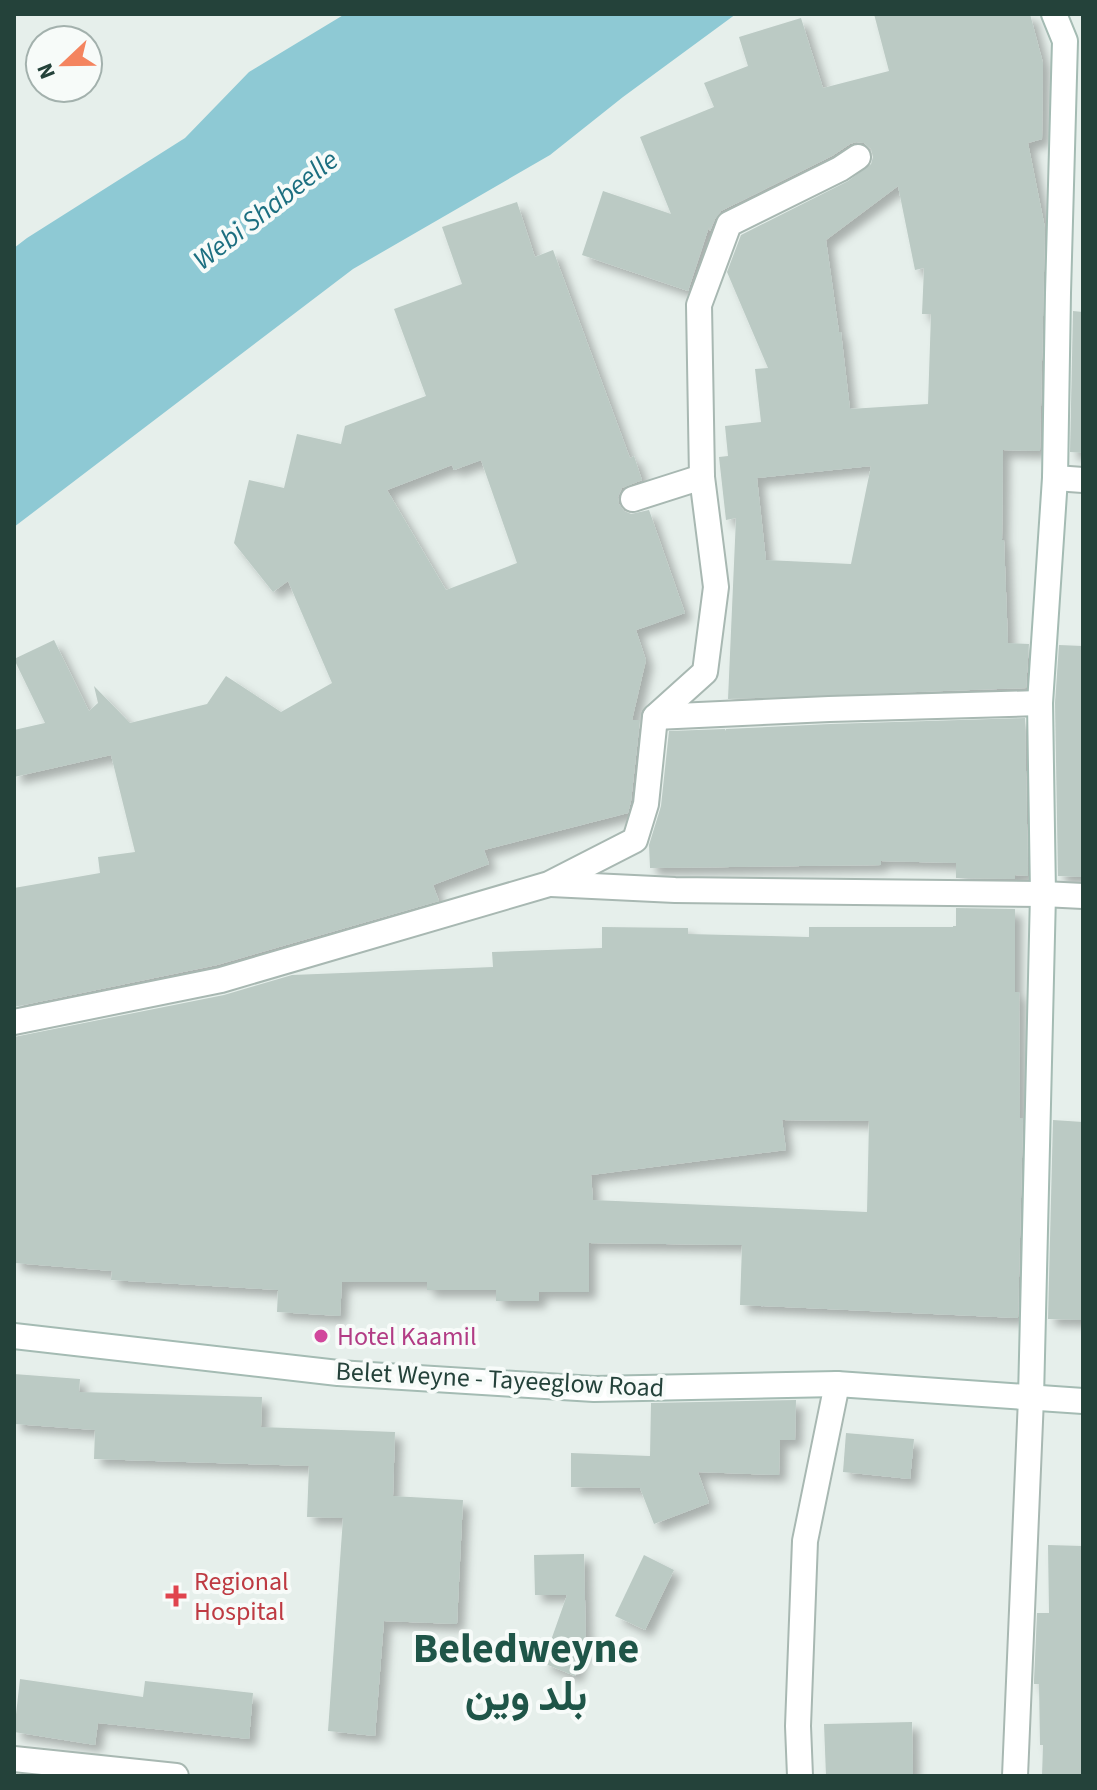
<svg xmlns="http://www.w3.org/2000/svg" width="1097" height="1790" font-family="'Source Sans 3',Vazirmatn,sans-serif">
<defs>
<filter id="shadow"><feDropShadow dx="7" dy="7" stdDeviation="4" flood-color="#0004"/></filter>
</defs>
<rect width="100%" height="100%" fill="#e6efeb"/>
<path fill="#8ec9d4" d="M345,14h391l-113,83 -73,58 -197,114 -339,258v-279l13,-10 158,-100 64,-66z"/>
<g fill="#bbcac4" fill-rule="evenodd" filter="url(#shadow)">
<path d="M874,14h156l13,49 -1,76 -14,4 17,85 -5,223 -37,-1 -1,90h2l4,103 21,1 -3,44 -298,11 8,-181 -10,2 -7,-63 9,-1 -3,-30 36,-4 -6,-53 13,-1 -41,-96 14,-37 107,-54 23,-17 2,-7 -2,-8 -7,-6 -8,-1 -6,2 -18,12 -111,55 -6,8 -5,12 -1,-4 -21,64 -106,-36 21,-64 68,23 -31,-77 74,-30 -10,-24 44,-17 -9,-29 62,-19 22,70 66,-17zM898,186l17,84 9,-2 -2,46h9l-3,90 -78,5 -9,-77h-2l-13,-92zM871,466l-20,98 -85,-4 -9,-82z"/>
<path d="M517,202l18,55 18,-7 77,208 4,-2 8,24 -20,8 -4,9 1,7 5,7 7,3 18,-4 36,103 -49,17 10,30 -14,60h8l-9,81 -3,12 -144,37 5,14 -56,21 6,16 -222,64 -203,42v-119l86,-15 -2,-16 37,-5 -24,-97 -97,22v-47l31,-7 -31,-64 40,-19 35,71 9,-8 -4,-17 36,37 77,-19 19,-28 55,36 51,-29 -44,-102 -15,11 -39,-49 15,-63 35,8 13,-54 44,10 4,-18 81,-30 -32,-87 68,-25 -20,-57zM481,460l36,103 -71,27 -59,-100 65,-25 2,5z"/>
<path d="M1073,311l10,1v141l-13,-1z"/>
<path d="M1059,645l24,1v231l-25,-1 -3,-173z"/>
<path d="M1025,718l3,158 -13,-1v4l-59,-1v-15l-75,-2v4l-231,3 -1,-23 12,-39 8,-75 56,-2 1,2v-2l104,-5z"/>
<path d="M956,908l59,1v83h4l1,126h3l-5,200 -278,-13 2,-60 -153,-2v49h-50v9h-43v-11h-69v-8h-85l-2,34 -63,-4 1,-22 -167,-10 1,-9 -98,-8v-226l210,-42 68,-20 201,-8 -1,-15 110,-4v-21l86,1v6l121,3v-10h144v-1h3zM782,1120l87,1 -2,91 -274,-12 -2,-25 195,-25z"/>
<path d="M1053,1120l30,2v198l-35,-1z"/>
<path d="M14,1374l66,5 -1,13 183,5 -1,30 134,5 -2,64 70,4 -6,124 -73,-3 -9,115 -47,-5 15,-213 -36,-1 2,-51 -215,-7 1,-29 -81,-6z"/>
<path d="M796,1400l-1,40h-15l-1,35 -81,-3 11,31 -55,21 -14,-36 -69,-1v-34l79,3 1,-53z"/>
<path d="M846,1433l68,6 -4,40 -67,-7z"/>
<path d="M1048,1545l35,1v230h-41l1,-31h-3l-1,-61h-5v-3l3,-68h12z"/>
<path d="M584,1554l2,91 -11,31 -32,-13 24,-68h-32l-1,-40z"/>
<path d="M644,1555l30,15 -29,60 -30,-14z"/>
<path d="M20,1679l123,18 2,-16 108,12 -4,46 -151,-16 -3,22 -81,-13z"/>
<path d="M912,1722l1,54h-87l-2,-52z"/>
</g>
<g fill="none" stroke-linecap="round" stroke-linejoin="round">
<g stroke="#a8b8b2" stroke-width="28">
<g id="street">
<path d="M1055,478l28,2"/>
<path d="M633,499l69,-22"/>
<path d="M655,717l174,-8 211,-6"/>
<path d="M551,884l124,6 368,4 40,2"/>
<path d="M14,1022l207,-42 328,-96 86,-44 11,-36 9,-87 50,-45 11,-85 -14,-110 -3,-172 30,-81 111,-55 18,-12"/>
<path d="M14,1759l162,17"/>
<path d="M800,1776l-2,-50 7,-185 32,-157"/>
<path d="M1015,1776l16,-378"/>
</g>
</g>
<g stroke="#a4bbb3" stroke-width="28">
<g id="secondary">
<path d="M14,1336l324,37 256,16 243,-5 246,17"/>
<path d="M1031,1398l12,-504 -3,-191 15,-225 3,-185 7,-252 -11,-27"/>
</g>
</g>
<use href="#street" stroke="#fff" stroke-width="24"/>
<use href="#secondary" stroke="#fff" stroke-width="24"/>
</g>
<circle fill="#d1479c" stroke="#f7fbf9" stroke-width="3" cx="321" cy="1336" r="8"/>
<path fill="#e0444e" stroke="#f7fbf9" stroke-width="3" d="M172 1584h8v8h8v8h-8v8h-8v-8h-8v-8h8z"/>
<g text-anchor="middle" stroke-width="8" stroke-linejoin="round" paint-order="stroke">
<g font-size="26" fill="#b23c85" stroke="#f7fbf9" text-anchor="start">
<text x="337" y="1345">Hotel Kaamil</text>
</g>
<g font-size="26" fill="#24423a" stroke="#f7fbf9">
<text transform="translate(500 1379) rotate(3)" y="9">Belet Weyne - Tayeeglow Road</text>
</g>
<g font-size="26" fill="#be3a42" stroke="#f7fbf9" text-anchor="start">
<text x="194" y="1590">Regional<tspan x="194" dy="30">Hospital</tspan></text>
</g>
<g font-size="28" font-style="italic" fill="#1c6f80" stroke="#f7fbf9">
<text transform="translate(265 209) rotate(-38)" y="10">Webi Shabeelle</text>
</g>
<g font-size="42" font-weight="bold" fill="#1f5548" stroke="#f7fbf9">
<text x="526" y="1662">Beledweyne<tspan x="526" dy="48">بلد وين</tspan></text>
</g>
</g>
<rect width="1097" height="1790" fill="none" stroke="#24423a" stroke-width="32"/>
<g transform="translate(64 64) rotate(248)"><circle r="38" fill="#f7fbf9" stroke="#a3b1ad" stroke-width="2"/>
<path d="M0-6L14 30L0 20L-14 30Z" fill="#f4845f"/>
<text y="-12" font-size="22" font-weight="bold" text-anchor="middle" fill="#24423a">N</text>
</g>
</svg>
